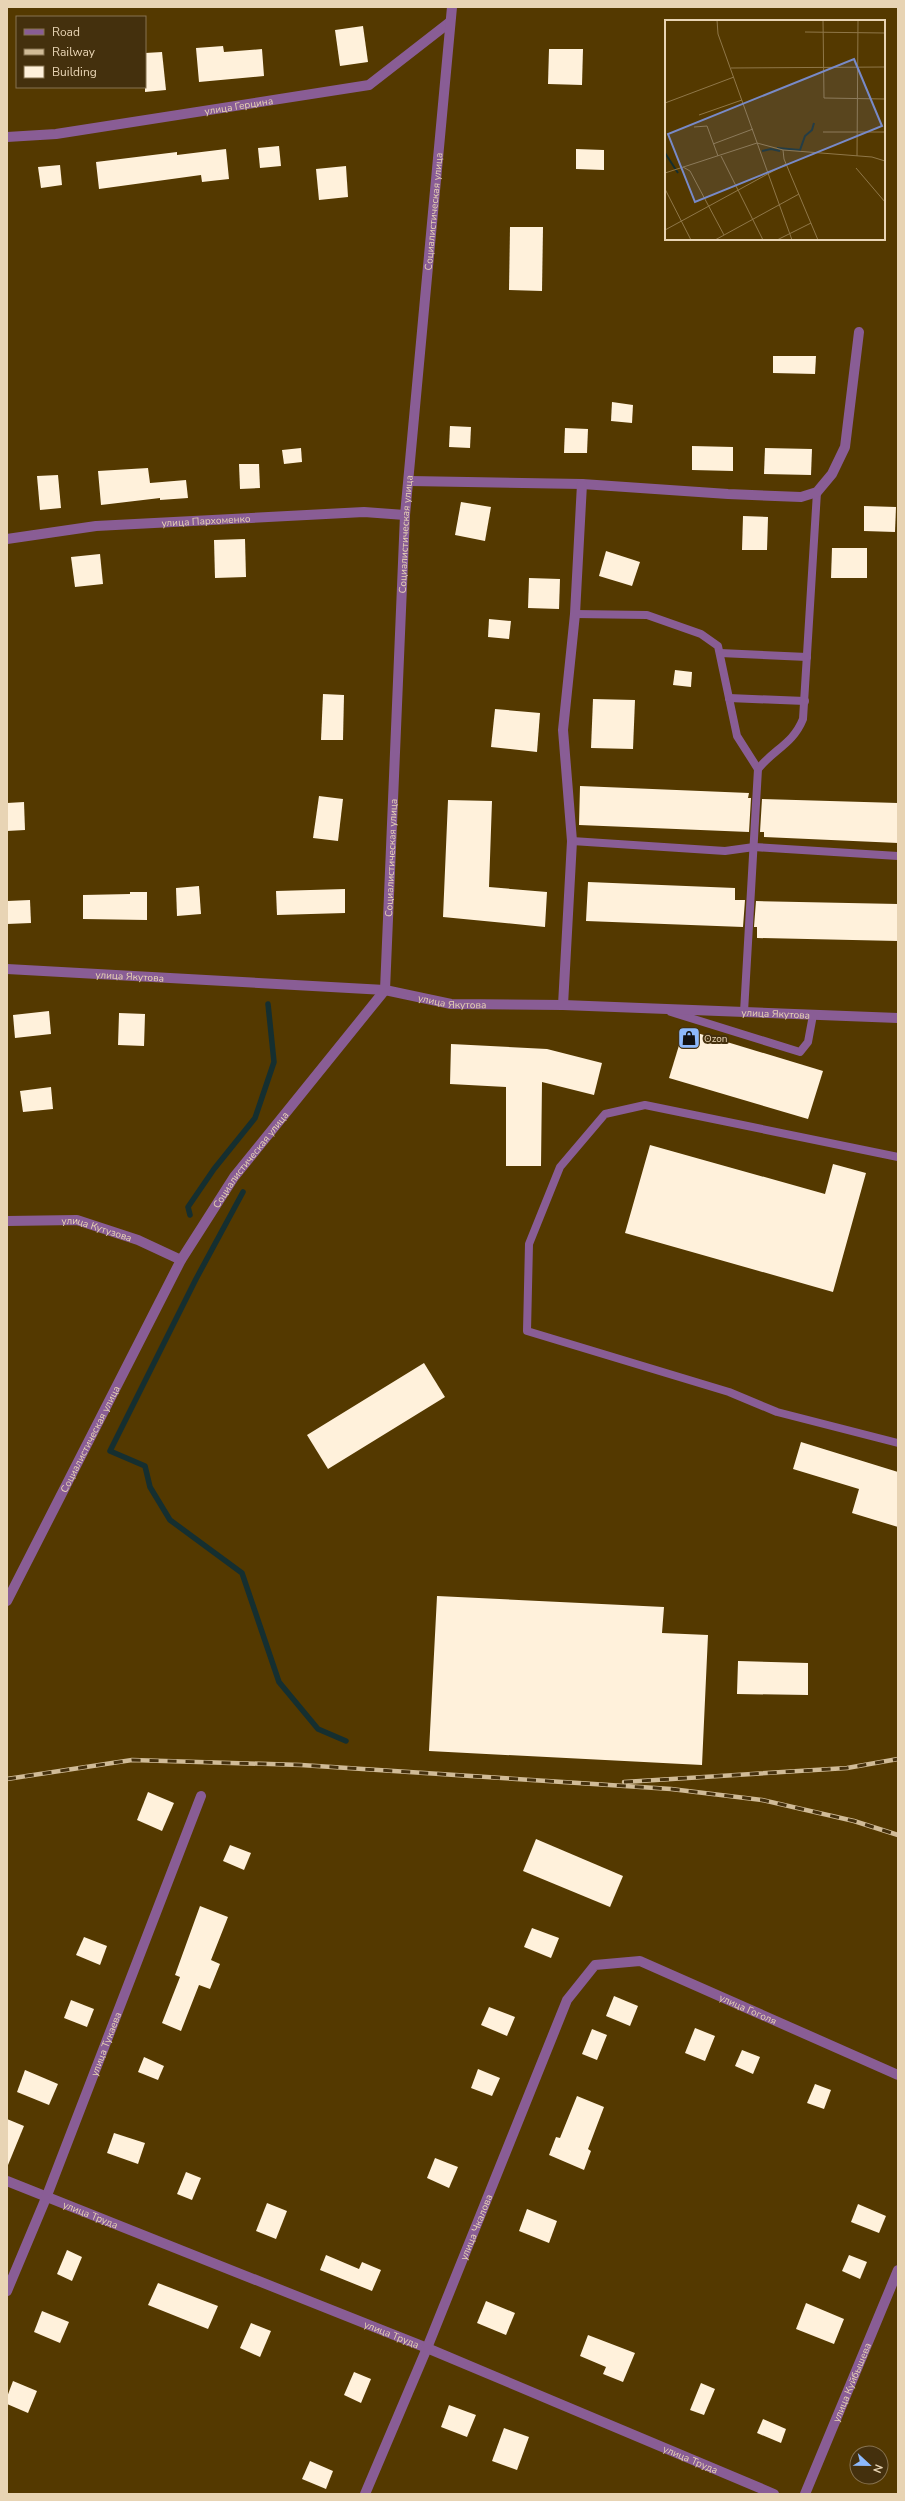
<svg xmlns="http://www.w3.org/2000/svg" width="905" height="2501" font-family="'Nunito Sans',sans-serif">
<rect width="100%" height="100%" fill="#543900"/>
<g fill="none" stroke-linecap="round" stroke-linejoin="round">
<g stroke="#152f30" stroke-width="5.5">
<path d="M243,1192l-47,87 -86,172 35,15 5,21 20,33 72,53 37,109 39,47 28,12"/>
<path d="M190,1215l-2,-8 26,-38 41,-51 19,-56 -6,-58"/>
</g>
</g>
<g fill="#fff1db">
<path d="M363,26l5,36 -28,4 -5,-36z"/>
<path d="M223,46l1,6 38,-3 2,27 -65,6 -3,-34z"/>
<path d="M549,49h34l-1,36 -34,-1z"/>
<path d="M162,52l4,38 -21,2v-39z"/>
<path d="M279,146l2,20 -21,2 -2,-20z"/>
<path d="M226,149l3,30 -27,3 -1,-7 -102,14 -3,-27 81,-10v3z"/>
<path d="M576,149l28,1v20l-28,-1z"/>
<path d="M60,165l2,20 -21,3 -3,-21z"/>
<path d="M346,166l2,31 -29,3 -3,-31z"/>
<path d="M510,227h33l-1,64 -33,-1z"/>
<path d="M773,356h43l-1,18 -42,-1z"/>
<path d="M612,402l21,3 -1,18 -21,-2z"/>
<path d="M450,426l21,1 -1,21 -21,-1z"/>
<path d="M565,428l23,1 -1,24h-23z"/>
<path d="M692,446l41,1v24l-41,-1z"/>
<path d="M301,448l1,14 -18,2 -2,-14z"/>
<path d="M765,448l47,1 -1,26 -47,-1z"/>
<path d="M239,464h20l1,24 -20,1z"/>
<path d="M148,468l2,15 36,-3 2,18 -28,2v-2l-59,7 -3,-34z"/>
<path d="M58,475l3,33 -21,2 -3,-34z"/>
<path d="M461,502l30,5 -6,34 -30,-6z"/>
<path d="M864,506l32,1 -1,25 -31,-1z"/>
<path d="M743,516l25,1 -1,33h-25z"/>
<path d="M245,539l1,38 -31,1 -1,-38z"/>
<path d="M832,548h35v30h-36z"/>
<path d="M606,551l34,11 -8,24 -33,-10z"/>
<path d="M100,554l3,30 -28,3 -4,-30z"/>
<path d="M529,578l31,1 -1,30 -31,-1z"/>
<path d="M489,619l22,2 -2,18 -21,-2z"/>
<path d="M675,670l17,2 -1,15 -18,-2z"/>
<path d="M323,694l21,1 -1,45h-22z"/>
<path d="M593,699l42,1 -2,49 -42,-1z"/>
<path d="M495,709l45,4 -3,39 -46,-5z"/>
<path d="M580,786l169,7 -1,5h3l-2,34 -170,-7z"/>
<path d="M319,796l24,3 -5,42 -25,-3z"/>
<path d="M762,799l136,4v40l-134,-6v-5h-4z"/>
<path d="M448,800l44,1 -3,86 58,5 -2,35 -102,-10z"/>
<path d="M24,802l1,28 -18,1v-28z"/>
<path d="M588,882l147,6v12h10l-2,27 -157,-6z"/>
<path d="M199,886l2,28 -24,2 -1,-28z"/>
<path d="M345,889v24l-68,2 -1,-24z"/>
<path d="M130,892h17v28l-64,-1v-24l47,-1z"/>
<path d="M30,900l1,23 -24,1v-23z"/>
<path d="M756,901l142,3v37l-141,-3v-11h-3z"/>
<path d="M49,1011l2,23 -36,4 -2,-23z"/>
<path d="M119,1013l26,1 -1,32 -26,-1z"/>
<path d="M684,1029l139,42 -15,48 -139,-41z"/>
<path d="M451,1044l96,5 55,14 -8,32 -52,-13 -1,84h-35v-79l-56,-3z"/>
<path d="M51,1087l2,22 -30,3 -3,-21z"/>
<path d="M650,1145l175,49 8,-30 33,9 -33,119 -208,-59z"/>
<path d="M424,1363l21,34 -117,72 -21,-34z"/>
<path d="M801,1442l97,30v55l-46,-14 7,-24 -66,-20z"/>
<path d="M437,1596l227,11 -2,26 46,2 -6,130 -273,-14z"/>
<path d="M738,1661l70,2v32l-71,-1z"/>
<path d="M148,1792l26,11 -12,28 -25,-11z"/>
<path d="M536,1839l87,37 -13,31 -87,-36z"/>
<path d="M230,1845l21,8 -7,17 -21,-9z"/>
<path d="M200,1906l28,11 -17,43 9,4 -10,25 -11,-4 -18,46 -19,-8 18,-46 -5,-2z"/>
<path d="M532,1928l27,10 -8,20 -27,-11z"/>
<path d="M84,1937l23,9 -7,19 -24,-10z"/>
<path d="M614,1996l24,10 -8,20 -24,-10z"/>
<path d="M71,2000l23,9 -7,18 -23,-9z"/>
<path d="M489,2007l26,10 -8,19 -26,-11z"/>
<path d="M695,2028l20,8 -10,25 -20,-8z"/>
<path d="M592,2029l15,6 -10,25 -15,-6z"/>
<path d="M742,2050l18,7 -7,17 -18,-8z"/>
<path d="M144,2057l20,9 -6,14 -20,-8z"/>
<path d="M478,2069l22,9 -8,18 -21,-8z"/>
<path d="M25,2070l33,14 -9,21 -32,-13z"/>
<path d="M815,2084l16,6 -7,19 -17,-6z"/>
<path d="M577,2096l27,11 -16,42 3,2 -7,19 -35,-15 7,-18 4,1z"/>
<path d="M7,2119l17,7 -16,39h-1z"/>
<path d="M114,2133l31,10 -7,21 -31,-11z"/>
<path d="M435,2158l23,9 -9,21 -22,-10z"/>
<path d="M186,2172l15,6 -9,22 -15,-6z"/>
<path d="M267,2203l20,8 -11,28 -20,-8z"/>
<path d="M858,2204l28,12 -7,17 -28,-11z"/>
<path d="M527,2209l30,12 -8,22 -30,-12z"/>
<path d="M67,2250l15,7 -10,24 -15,-7z"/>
<path d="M326,2255l33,14 3,-7 19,8 -9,21 -52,-21z"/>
<path d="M849,2255l18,7 -7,17 -18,-8z"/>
<path d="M158,2283l60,23 -10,23 -60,-24z"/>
<path d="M486,2301l29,12 -9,22 -29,-12z"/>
<path d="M806,2303l38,16 -10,25 -38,-15z"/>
<path d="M42,2311l27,11 -9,21 -26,-11z"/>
<path d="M251,2323l20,8 -11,26 -20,-9z"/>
<path d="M588,2335l47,18 -12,29 -20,-8 3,-7 -26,-11z"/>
<path d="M354,2372l17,7 -10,24 -17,-8z"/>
<path d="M13,2381l24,10 -9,22 -21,-9v-7z"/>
<path d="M701,2383l14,6 -11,26 -14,-5z"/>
<path d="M449,2405l27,10 -9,22 -26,-10z"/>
<path d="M763,2419l23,10 -5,14 -24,-10z"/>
<path d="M504,2428l25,9 -12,33 -25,-9z"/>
<path d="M310,2461l23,10 -7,18 -24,-10z"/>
</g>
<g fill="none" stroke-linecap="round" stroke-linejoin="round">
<g stroke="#895d95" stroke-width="8">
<path d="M575,614l72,1 54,19 17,12 19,90 21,33"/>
<path d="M720,653l87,4"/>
<path d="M729,698l76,3"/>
<path d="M572,841l153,10 29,-4 144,9"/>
<path d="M671,1012l129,40 8,-10 5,-27"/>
<path d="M744,1012l14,-243c16,-20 35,-25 45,-50l14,-227"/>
<path d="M898,1157l-253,-52 -40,9 -45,53 -31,77 -2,87 202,61 48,20 121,31"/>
</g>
<g stroke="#895d95" stroke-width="10">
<path id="s1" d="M7,137l49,-3 313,-49 81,-63"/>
<path d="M410,481l172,3 146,10 73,3 16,-5 15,-18 13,-27 14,-115"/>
<path id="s2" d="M7,539l89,-13 268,-14 41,3"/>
<path d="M563,1005l9,-164 -9,-111 12,-116 7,-130"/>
<path id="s3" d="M7,1221l70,-1 61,20 43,20"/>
<path id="s4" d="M7,2181l420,167 347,146"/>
<path id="s5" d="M7,2291l39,-93 155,-402"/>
<path id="s6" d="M365,2494l62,-146 140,-348 28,-35 45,-4 258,114"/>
<path id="s7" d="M805,2494l93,-224"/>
</g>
<g stroke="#895d95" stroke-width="10">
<path id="s8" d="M7,969l378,21 66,14 112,1 335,13"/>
<path id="s9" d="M7,1601l174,-341 53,-83 151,-187 20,-475 47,-508"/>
</g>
<g stroke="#d0bb97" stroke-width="4.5">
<g id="rail">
<path d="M7,1779l125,-19 169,5 370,24 91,11 92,21 44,14"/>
<path d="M624,1782l223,-14 51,-9"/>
</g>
</g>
<use href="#rail" stroke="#44300d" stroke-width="3" stroke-dasharray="9" stroke-linecap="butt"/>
</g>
<defs>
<g id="shop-square" transform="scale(1.15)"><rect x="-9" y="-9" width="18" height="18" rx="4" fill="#8db9fc" stroke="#44300d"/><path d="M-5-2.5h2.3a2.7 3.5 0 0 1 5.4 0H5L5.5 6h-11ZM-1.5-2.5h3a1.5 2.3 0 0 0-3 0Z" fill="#111"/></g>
</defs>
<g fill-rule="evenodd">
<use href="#shop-square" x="689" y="1038"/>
</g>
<g text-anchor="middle" stroke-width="4" stroke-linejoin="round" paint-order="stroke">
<g font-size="10" fill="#e8d4b4" stroke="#44300d">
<text dy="4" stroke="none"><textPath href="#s1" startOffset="234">улица Герцина</textPath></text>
<text dy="4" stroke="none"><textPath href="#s9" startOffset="1502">Социалистическая улица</textPath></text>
<text dy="4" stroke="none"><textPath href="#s2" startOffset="200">улица Пархоменко</textPath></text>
<text dy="4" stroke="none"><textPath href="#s9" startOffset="1178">Социалистическая улица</textPath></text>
<text dy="4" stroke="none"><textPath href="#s9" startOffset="854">Социалистическая улица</textPath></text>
<text dy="4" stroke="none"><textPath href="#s8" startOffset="123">улица Якутова</textPath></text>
<text dy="4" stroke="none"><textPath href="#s8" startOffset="447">улица Якутова</textPath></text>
<text dy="4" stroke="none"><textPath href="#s8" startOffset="771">улица Якутова</textPath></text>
<text dy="4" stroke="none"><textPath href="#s9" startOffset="505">Социалистическая улица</textPath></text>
<text dy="4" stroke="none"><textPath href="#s3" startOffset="91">улица Кутузова</textPath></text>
<text dy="4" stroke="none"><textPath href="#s9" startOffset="182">Социалистическая улица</textPath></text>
<text dy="4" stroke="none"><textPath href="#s6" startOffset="742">улица Гоголя</textPath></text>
<text dy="4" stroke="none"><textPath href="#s5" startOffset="266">улица Тукаева</textPath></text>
<text dy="4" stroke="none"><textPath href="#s4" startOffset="90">улица Труда</textPath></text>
<text dy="4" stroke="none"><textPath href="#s6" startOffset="289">улица Чкалова</textPath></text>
<text dy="4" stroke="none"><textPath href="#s4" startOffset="414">улица Труда</textPath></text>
<text dy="4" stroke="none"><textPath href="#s7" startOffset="121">улица Куйбышева</textPath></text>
<text dy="4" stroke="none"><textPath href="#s4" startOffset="738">улица Труда</textPath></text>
</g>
<g font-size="10" fill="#e8d4b4" stroke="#44300d" text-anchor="start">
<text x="704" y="1042">Ozon</text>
</g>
</g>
<g transform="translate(665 20)">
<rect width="220" height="220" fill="#543900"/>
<path fill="none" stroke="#152f30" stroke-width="2" d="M112,128l23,2 5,-14 7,-6 2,-7M97,131l9,-2 9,2M0,133l13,20"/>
<path fill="none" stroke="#8f7748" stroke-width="1" d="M52,0l1,14 74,206M158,0l1,78 61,1M140,12l80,1M66,48l154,-1M0,83l69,-26M34,95l43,-15M29,107l13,-1 11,30M158,112h62M48,124l40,-15M118,130l1,9 34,81M56,136l42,84M192,136l1,-136M18,147l7,4 34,64M191,148l29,34M0,153l92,-30 26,7 89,7 13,4M0,169l26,51M0,210l121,-66M50,220l84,-46M112,220l34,-17"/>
<path fill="#788ac8" fill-opacity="0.15" stroke="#788ac8" stroke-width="2" d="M189,39l28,67 -187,76 -27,-68z"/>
<rect width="220" height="220" fill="none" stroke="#e8d4b4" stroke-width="2"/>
</g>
<rect width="905" height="2501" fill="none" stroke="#e8d4b4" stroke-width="16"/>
<rect x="16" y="16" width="130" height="72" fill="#44300d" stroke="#867250"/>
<rect x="24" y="29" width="20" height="6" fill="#895d95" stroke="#867250"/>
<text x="52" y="36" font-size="12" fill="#e8d4b4">Road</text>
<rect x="24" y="49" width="20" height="6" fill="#d0bb97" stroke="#867250"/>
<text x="52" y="56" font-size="12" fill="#e8d4b4">Railway</text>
<rect x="24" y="66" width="20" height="12" fill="#fff1db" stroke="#867250"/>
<text x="52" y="76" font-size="12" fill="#e8d4b4">Building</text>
<g transform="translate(869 2465) rotate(112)"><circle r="19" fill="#44300d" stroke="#867250"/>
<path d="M0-3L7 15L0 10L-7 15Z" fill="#8db9fc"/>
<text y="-6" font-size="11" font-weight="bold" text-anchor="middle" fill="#e8d4b4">N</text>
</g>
</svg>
